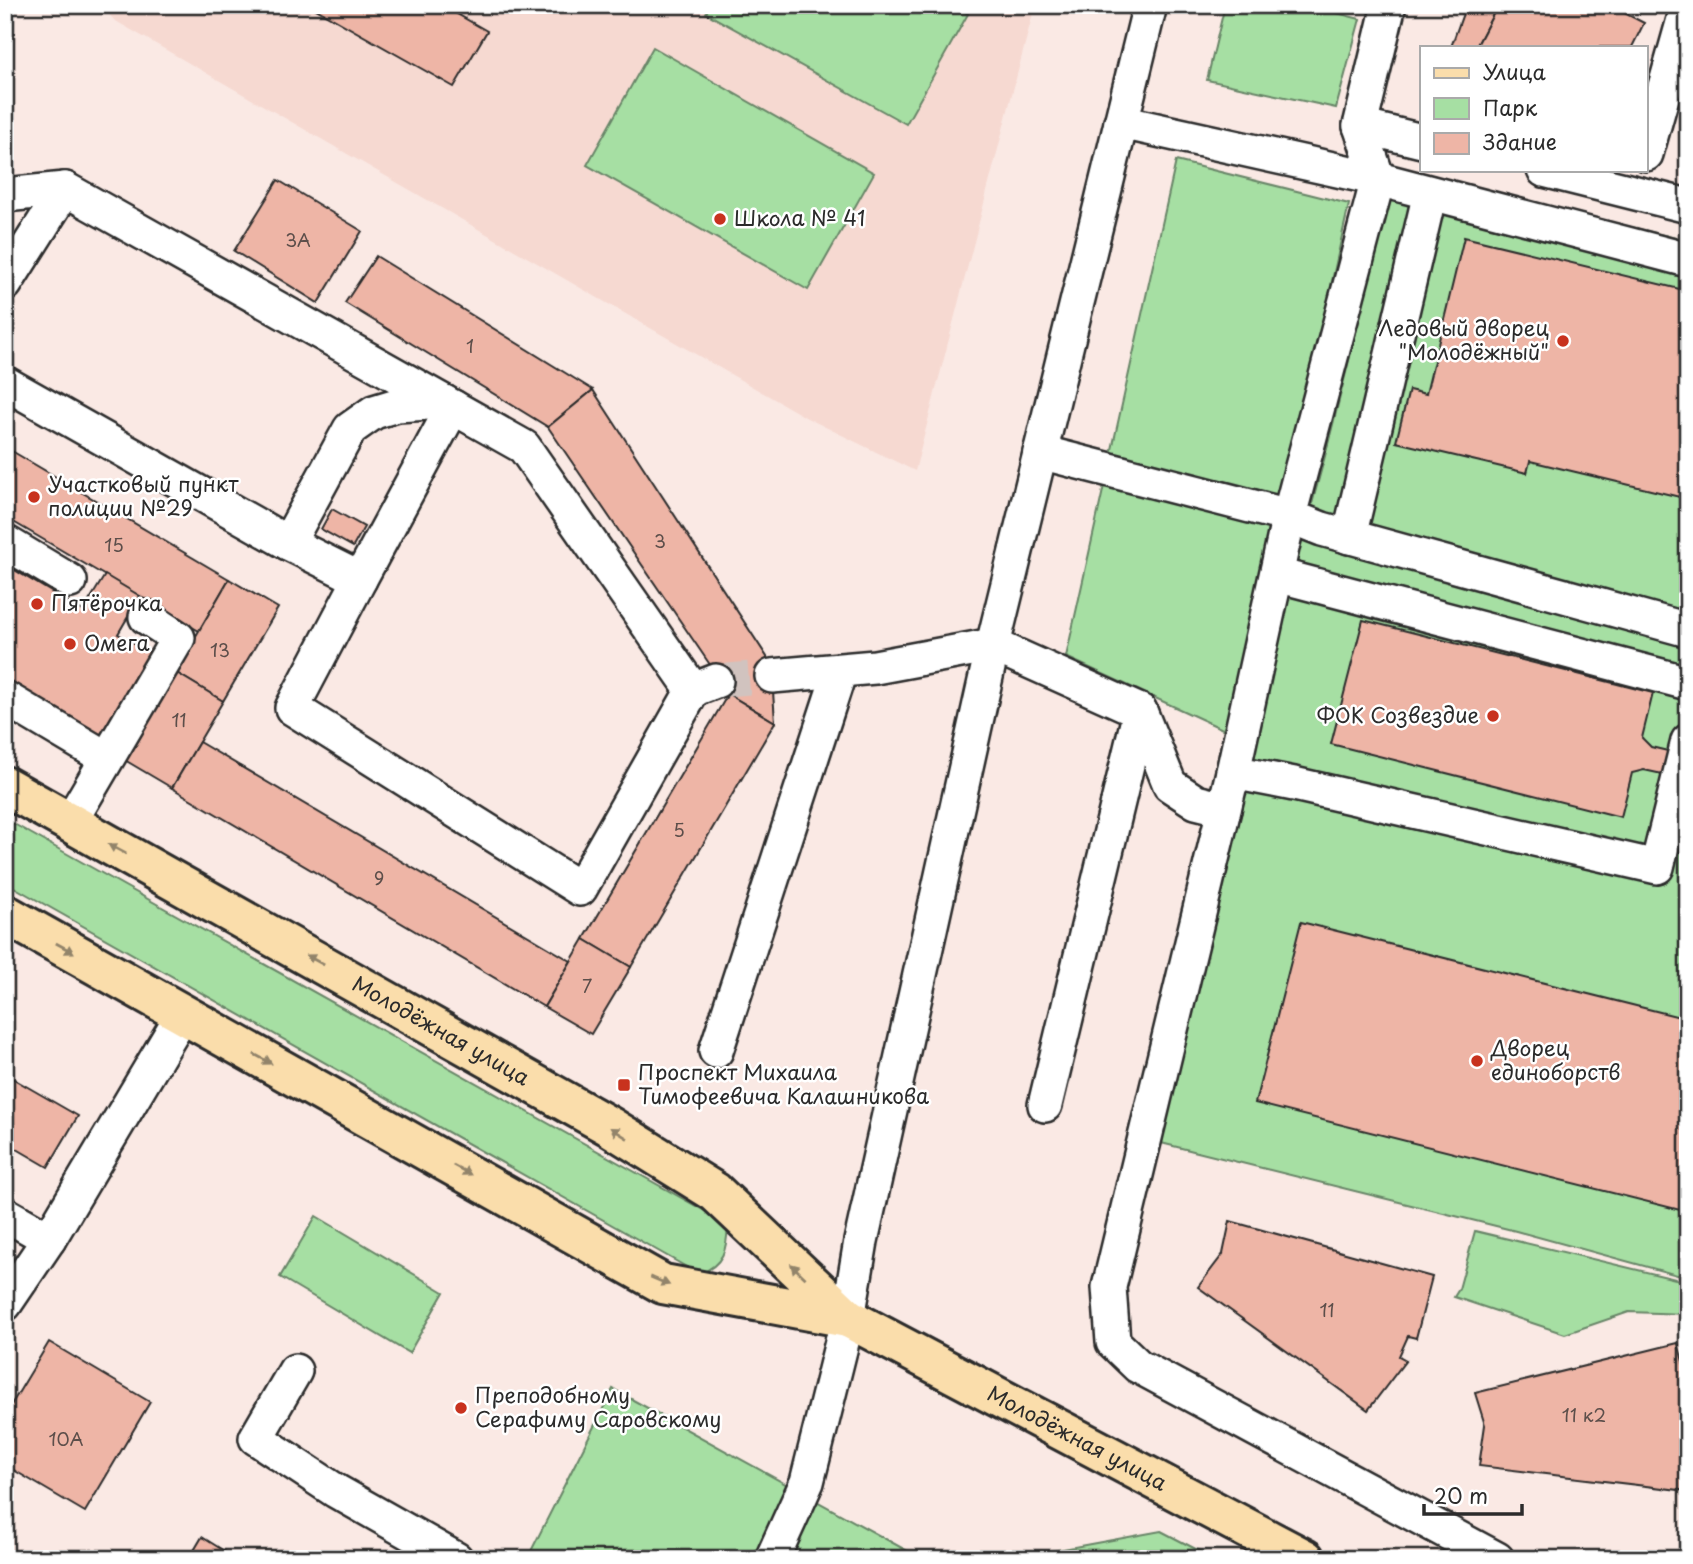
<svg xmlns="http://www.w3.org/2000/svg" width="1693" height="1564" font-family="'Playpen Sans',sans-serif">
<rect width="100%" height="100%" fill="#fae9e4"/>
<filter id="ink" filterUnits="userSpaceOnUse"><feTurbulence type="fractalNoise" baseFrequency=".0143" numOctaves="2"/><feDisplacementMap in="SourceGraphic" scale="14" xChannelSelector="R" yChannelSelector="G"/><feConvolveMatrix kernelMatrix="1 2 1 2 8 2 1 2 1" color-interpolation-filters="sRGB"/></filter>
<g filter="url(#ink)">
<path fill="#f6d9d1" d="M101,5h934l-120,466 -108,-53 -693,-398z"/>
<g fill="#a6dfa3" stroke="#688567" stroke-width="2">
<path d="M710,5h242l16,9 -62,110 -200,-111z"/>
<path d="M1225,5h81l54,14 -24,89 -129,-28z"/>
<path d="M653,47l221,126 -66,117 -221,-125z"/>
<path d="M1176,161l173,43 -76,345 -46,182 -161,-74z"/>
<path d="M1397,169l291,72v1037l-172,-47 -359,-89 139,-579 29,-107z"/>
<path d="M5,819l723,405c-1,25 -4,41 -29,50l-694,-392z"/>
<path d="M316,1216l128,76 -35,61 -129,-76z"/>
<path d="M1475,1231l213,51v28l-2,4 -57,-2 -64,22 -111,-37 5,-8z"/>
<path d="M613,1389l309,170h-395z"/>
<path d="M1161,1531l54,28h-206z"/>
</g>
<g fill="#eeb5a6" stroke="#2b2b2b" stroke-width="2">
<path d="M309,5h146l-3,6 35,20 -33,56z"/>
<path d="M1466,5h32l-22,42h-25z"/>
<path d="M1498,5h111l35,18 -12,24h-156z"/>
<path d="M278,180l84,51 -44,72 -84,-52z"/>
<path d="M1464,237l224,54v208l-158,-38 -3,12 -131,-31 13,-52 17,4z"/>
<path d="M376,256l217,134 -45,37 -203,-124z"/>
<path d="M593,390l174,267 5,19 3,46 -47,-28 -12,-13 -1,-9 -167,-245z"/>
<path d="M5,447l224,132 -30,52 -194,-114z"/>
<path d="M332,509l32,18 -11,20 -32,-18z"/>
<path d="M6,565l77,46 22,-36 35,21 -22,38 35,20 -51,87 -97,-57z"/>
<path d="M229,579l49,29 -55,93 -48,-29z"/>
<path d="M1363,620l290,73 -11,45 9,9 21,5 -5,23 -23,-5 -12,3 -11,44 -290,-73z"/>
<path d="M175,672l48,29 -51,87 -49,-29z"/>
<path d="M728,694l47,28 -144,245 -47,-28z"/>
<path d="M199,742l372,219 -27,46 -372,-219z"/>
<path d="M1301,922l387,97v193l-433,-109z"/>
<path d="M584,939l47,28 -40,67 -47,-27z"/>
<path d="M5,1074l73,42 -30,51 -43,-25z"/>
<path d="M1230,1221l202,56 -16,61 -8,-2 -9,20 7,4 -38,50 -170,-123 25,-33z"/>
<path d="M49,1342l101,60 -65,110 -80,-47v-50z"/>
<path d="M1678,1343l10,37v26h-2l2,85 -209,-25 6,-41 -10,-32z"/>
<path d="M202,1537l32,20 -1,2h-44z"/>
</g>
<g fill="none" stroke-linecap="round" stroke-linejoin="round">
<path stroke="#d1c3bf" stroke-width="33" stroke-dasharray="33 17" stroke-linecap="butt" d="M716,681l56,-5"/>
<g stroke="#2b2b2b" stroke-width="38">
<g id="minor">
<path d="M1389,5l-29,121 18,53 -89,337 -56,256 61,12 363,83 31,-126"/>
<path d="M1121,122l257,57 310,81"/>
<path d="M1360,126l62,15"/>
<path d="M1646,154l42,-149"/>
<path d="M1544,170l144,36"/>
<path d="M65,189l459,258 169,243"/>
<path d="M5,195l60,-6 -60,95"/>
<path d="M5,383l283,160 72,36 -68,129 288,181 113,-199 23,-9"/>
<path d="M1040,452l249,64 33,13 366,101"/>
<path d="M1349,537l81,-344"/>
<path d="M5,542l65,39"/>
<path d="M288,543l62,-114 24,-17 23,-7 47,-3"/>
<path d="M1277,575l411,108"/>
<path d="M360,579l93,-172"/>
<path d="M772,676l103,-9 118,-22 147,66 -95,394"/>
<path d="M5,698l101,60"/>
<path d="M1140,711l30,74 26,17 28,7"/>
<path d="M1233,772l-124,515 4,55 25,24 359,193"/>
<path d="M70,822l108,-184 -32,-21"/>
<path d="M716,1051l124,-380"/>
<path d="M5,1214l44,25"/>
<path d="M5,1304l44,-65 134,-225"/>
<path d="M295,1371l-39,67 80,53 120,68"/>
<path d="M772,1559l35,-77 41,-164 13,-77 132,-596 157,-640"/>
</g>
</g>
<g stroke="#2b2b2b" stroke-width="44">
<g id="major">
<path id="s1" d="M5,786l604,340 106,66 133,126 457,241"/>
<path d="M5,914l658,370 185,34"/>
</g>
</g>
<use href="#minor" stroke="#fff" stroke-width="33"/>
<use href="#major" stroke="#faddab" stroke-width="38"/>
</g>
<defs><path id="oneway-solid" d="M-6-.8H1V-3.2L6.5 0L1 3.2V.8H-6Z" transform="scale(1.75)"/></defs>
<g fill="#92846b">
<use href="#oneway-solid" transform="translate(117 849) rotate(-151)"/>
<use href="#oneway-solid" transform="translate(65 948) rotate(29)"/>
<use href="#oneway-solid" transform="translate(315 960) rotate(-151)"/>
<use href="#oneway-solid" transform="translate(263 1059) rotate(29)"/>
<use href="#oneway-solid" transform="translate(619 1133) rotate(-148)"/>
<use href="#oneway-solid" transform="translate(462 1170) rotate(29)"/>
<use href="#oneway-solid" transform="translate(798 1271) rotate(-136)"/>
<use href="#oneway-solid" transform="translate(660 1281) rotate(23)"/>
</g>
</g>
<g fill="#c8321e" stroke="#fff" stroke-width="2.5">
<circle cx="720" cy="219" r="7"/>
<circle cx="1563" cy="341" r="7"/>
<circle cx="34" cy="497" r="7"/>
<circle cx="37" cy="604" r="7"/>
<circle cx="70" cy="644" r="7"/>
<circle cx="1493" cy="716" r="7"/>
<circle cx="1477" cy="1061" r="7"/>
<rect x="617" y="1078" width="14" height="14" rx="3.5"/>
<circle cx="461" cy="1408" r="7"/>
</g>
<g text-anchor="middle" stroke-width="5" stroke-linejoin="round" paint-order="stroke">
<g font-size="18" fill="#5c4e4a">
<text x="298" y="247">3А</text>
<text x="470" y="353">1</text>
<text x="660" y="548">3</text>
<text x="114" y="552">15</text>
<text x="220" y="657">13</text>
<text x="179" y="727">11</text>
<text x="679" y="837">5</text>
<text x="379" y="885">9</text>
<text x="587" y="993">7</text>
<text x="1327" y="1317">11</text>
<text x="1584" y="1422">11 к2</text>
<text x="66" y="1446">10А</text>
</g>
<g font-size="21" fill="#2b2b2b" stroke="#fff" text-anchor="start">
<text x="734" y="226">Школа № 41</text>
<text x="1549" y="336" text-anchor="end">Ледовый дворец<tspan x="1549" dy="24">"Молодёжный"</tspan></text>
<text x="48" y="492">Участковый пункт<tspan x="48" dy="24">полиции №29</tspan></text>
<text x="51" y="611">Пятёрочка</text>
<text x="84" y="651">Омега</text>
<text x="1479" y="723" text-anchor="end">ФОК Созвездие</text>
<text x="1491" y="1056">Дворец<tspan x="1491" dy="24">единоборств</tspan></text>
<text x="638" y="1080">Проспект Михаила<tspan x="638" dy="24">Тимофеевича Калашникова</tspan></text>
<text x="475" y="1403">Преподобному<tspan x="475" dy="24">Серафиму Саровскому</tspan></text>
</g>
<g font-size="21" fill="#2b2b2b" stroke="#fff">
<text dy="7" stroke="none"><textPath href="#s1" startOffset="500">Молодёжная улица</textPath></text>
<text dy="7" stroke="none"><textPath href="#s1" startOffset="1260">Молодёжная улица</textPath></text>
</g>
</g>
<rect width="1693" height="1564" fill="none" stroke="#fff" stroke-width="28"/>
<rect x="14" y="14" width="1665" height="1536" fill="none" stroke="#2b2b2b" stroke-width="2.5" filter="url(#ink)"/>
<rect x="1420" y="46" width="228" height="126" fill="#ffffff" stroke="#aaaaaa" stroke-width="2"/>
<rect x="1434" y="68" width="35" height="10" fill="#faddab" stroke="#aaaaaa" stroke-width="2"/>
<text x="1483" y="80" font-size="21" fill="#2b2b2b">Улица</text>
<rect x="1434" y="98" width="35" height="21" fill="#a6dfa3" stroke="#aaaaaa" stroke-width="2"/>
<text x="1483" y="116" font-size="21" fill="#2b2b2b">Парк</text>
<rect x="1434" y="133" width="35" height="21" fill="#eeb5a6" stroke="#aaaaaa" stroke-width="2"/>
<text x="1483" y="150" font-size="21" fill="#2b2b2b">Здание</text>
<path d="M1424 1504v10h98v-10" fill="none" stroke="#2b2b2b" stroke-width="3.5"/>
<text x="1434" y="1504" font-size="21" fill="#2b2b2b" stroke="#ffffff" stroke-width="5" paint-order="stroke">20 m</text>
</svg>
